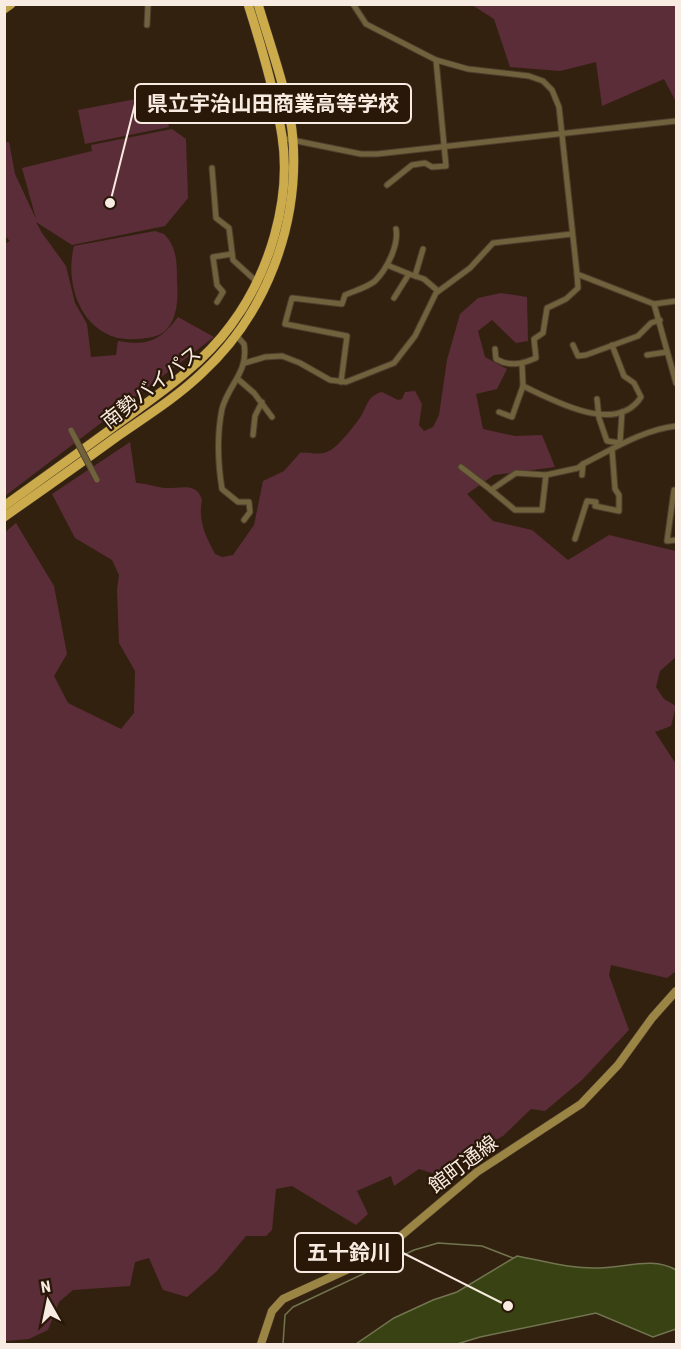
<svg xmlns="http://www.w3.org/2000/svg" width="681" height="1349" font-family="'Roboto Condensed','Noto Sans JP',sans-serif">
<rect width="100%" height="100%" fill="#332110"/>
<g fill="#5b2d38">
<path d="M472,5h204v97l-12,-23 -62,27 -6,-44 -36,9 -50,-4 -16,-48z"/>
<path d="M162,94l7,33 -84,17 -7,-34z"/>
<path d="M172,129l14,10 2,59 -23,28 -93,19 -36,-23 6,11 24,33 9,37 12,21 4,33 25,-2 2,-14c30,5 42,0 60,-24l36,20 -209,159 -1,-252 6,-3 -5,-5v-94h4l6,32 21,45 -14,-51 70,-17 -1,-6z"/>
<path d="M155,231l9,3c13,13 13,29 13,47 1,15 1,36 -10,48 -8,9 -20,9 -30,10 -51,5 -74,-50 -63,-93z"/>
<path d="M501,293l26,4 1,44 -12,2 -24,-23 -14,11 7,26 22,12 -10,20 -21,5 7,35 32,7 27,-1 13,32 -61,8 -27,19 26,27 39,9 36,30 41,-25 67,16v106l-16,14 -4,16 8,12 12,7 -5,20 -16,6 21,32v207l-9,7 -56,-13 -2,10 20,55 -47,50 -37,31 -14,-2 -28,27 -38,21 -23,19 -23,-7 -25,17 -3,-10 -34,15 11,23 -12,11 -64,-39 -16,3 -4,41 -6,6h-20l-29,35 -30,26 -24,-7 -14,-32 -14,4 -5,24 -57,4 -14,12 -11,28 -19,9 -24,2 -1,-808 12,-10 38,63 13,68 -13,22 14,27 53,26 13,-16 1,-42 -16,-28 -2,-53 2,-15 -7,-15 -37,-22 -23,-44 78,-52 6,41c10,0 19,4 29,5 14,1 32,-7 37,12 -4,21 3,35 13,54l7,3 11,-2 21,-30 9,-44 21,-10 16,-18c10,-1 20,3 29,-2 8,-3 27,-27 32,-35 7,-11 6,-20 21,-24l16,8 4,-1 3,-7 10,-1 7,13 -3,21 5,6 9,-4 6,-12 8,-55 13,-46 18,-16z"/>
</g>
<path fill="#394212" stroke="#727550" stroke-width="1.5" d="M517,1256c27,5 54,13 82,12 27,0 53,-12 77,2v59l-23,8 -57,-24 -116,24 -23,7h-101l38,-26 39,-18 24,-8z"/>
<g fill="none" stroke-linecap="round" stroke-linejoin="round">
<path stroke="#727550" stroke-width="1.5" d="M283,1344l2,-29 8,-8 121,-57 24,-7 44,3 31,12"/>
<g stroke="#4f3d2d" stroke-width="7">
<g id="minor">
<path d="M353,4l13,20 70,36 32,9 61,7 14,5 9,9 7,17 18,167 77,30 22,-3"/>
<path d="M147,25l1,-21"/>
<path d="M282,138l79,16h16l299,-33"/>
<path d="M212,168l4,50 13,10 4,32 24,22"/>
<path d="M387,185l25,-20 13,-2 7,4 14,-1 -10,-106"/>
<path d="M387,265l22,9 -15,24"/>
<path d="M409,274l15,5 14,12"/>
<path d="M415,276l8,-27"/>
<path d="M217,302l6,-10 -6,-7 -4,-28 19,-3"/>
<path d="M654,304l22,79"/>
<path d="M236,335l8,9c5,28 -16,41 -22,65 -5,25 -4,55 0,80l16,13h11l1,10 -6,8"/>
<path d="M573,345l5,11 8,-1 52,-19 13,-13 9,-3"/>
<path d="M495,349l1,10c14,8 26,5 40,-1l-2,-19 9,-6 4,-25 19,-9 12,-11 -1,-14"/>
<path d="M647,355l20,-3"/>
<path d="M245,363l20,-6 17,-1 18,7 30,17 16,2 48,-19 21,-27 21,-43 34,-25 23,-25 79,-9"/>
<path d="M239,380l15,13 18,24"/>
<path d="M341,382l6,-46 -62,-12 7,-26 50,6 3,-9c9,-4 23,-8 30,-14 12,-12 24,-36 21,-52"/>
<path d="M523,386c30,14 93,50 118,11l-7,-14 -10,-7 -12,-31"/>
<path d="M597,399l2,19 8,23 13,2"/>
<path d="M499,412l13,5 11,-31 -1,-22"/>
<path d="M253,435l2,-19 7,-14"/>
<path d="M620,443l2,-31"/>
<path d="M461,467l30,23 25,-17 30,2 32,-7 5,-4"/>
<path d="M582,475l1,-11c30,-15 59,-34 93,-38"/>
<path d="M491,490l24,20h27l4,-35"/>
<path d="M674,490l-7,51 9,-1"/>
<path d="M575,539l12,-38 9,1 -1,4 24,5v-16l-4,-6 -3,-40"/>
</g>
</g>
<g stroke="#4f3d2d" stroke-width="9">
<path id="secondary" d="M261,1344l11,-33 11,-12 83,-38 30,-21 81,-68 104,-68 37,-39 34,-47 24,-27"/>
</g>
<g stroke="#4f3d2d" stroke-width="10">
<path id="primary" d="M4,9l7,-5"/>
</g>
<g stroke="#4f3d2d" stroke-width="10">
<g id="trunk">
<path d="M4,506c39,-28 77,-55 115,-83 40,-29 83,-58 112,-98 38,-51 61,-125 51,-189 -7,-44 -20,-88 -34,-132"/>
<path d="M4,517c37,-26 74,-52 111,-79 30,-21 61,-40 87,-65 64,-59 97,-147 91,-233 -3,-41 -23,-95 -35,-136"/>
</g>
</g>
<use href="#minor" stroke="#70623c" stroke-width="5"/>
<use href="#secondary" stroke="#9b8544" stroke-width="8"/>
<use href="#primary" stroke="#bc9f49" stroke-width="9"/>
<use href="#trunk" stroke="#cbab4b" stroke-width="9"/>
<g stroke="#4f3d2d" stroke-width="7" stroke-linecap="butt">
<path id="minor-bridge" d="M71,430l26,50"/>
</g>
<use href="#minor-bridge" stroke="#70623c" stroke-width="5"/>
</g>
<g text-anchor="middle" stroke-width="4.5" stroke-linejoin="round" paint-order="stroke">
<g font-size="20" fill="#f8ebe1" stroke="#291707">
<text transform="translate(151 387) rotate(-38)" y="7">南勢バイパス</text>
<text transform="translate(463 1164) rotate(-37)" y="7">館町通線</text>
</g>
</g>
<path fill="none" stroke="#f8ebe1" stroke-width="2" d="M110 203L135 104M508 1306L403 1253"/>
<g fill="#f8ebe1" stroke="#291707" stroke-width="2">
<circle cx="110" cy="203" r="6"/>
<circle cx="508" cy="1306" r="6"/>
</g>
<g fill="#291707" stroke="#f8ebe1" stroke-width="2">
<rect x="135" y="84" width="276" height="39" rx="6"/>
<rect x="295" y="1233" width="108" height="39" rx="6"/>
</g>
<g font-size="21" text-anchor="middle" font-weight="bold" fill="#f8ebe1">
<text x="273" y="111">県立宇治山田商業高等学校</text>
<text x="349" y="1260">五十鈴川</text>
</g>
<rect width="681" height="1349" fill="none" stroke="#f8ebe1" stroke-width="12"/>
<g transform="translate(48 1301) rotate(351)" stroke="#291707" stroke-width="4.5" paint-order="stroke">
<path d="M0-4.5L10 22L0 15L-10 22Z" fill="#f8ebe1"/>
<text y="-9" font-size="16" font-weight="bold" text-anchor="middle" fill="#f8ebe1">N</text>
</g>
</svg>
